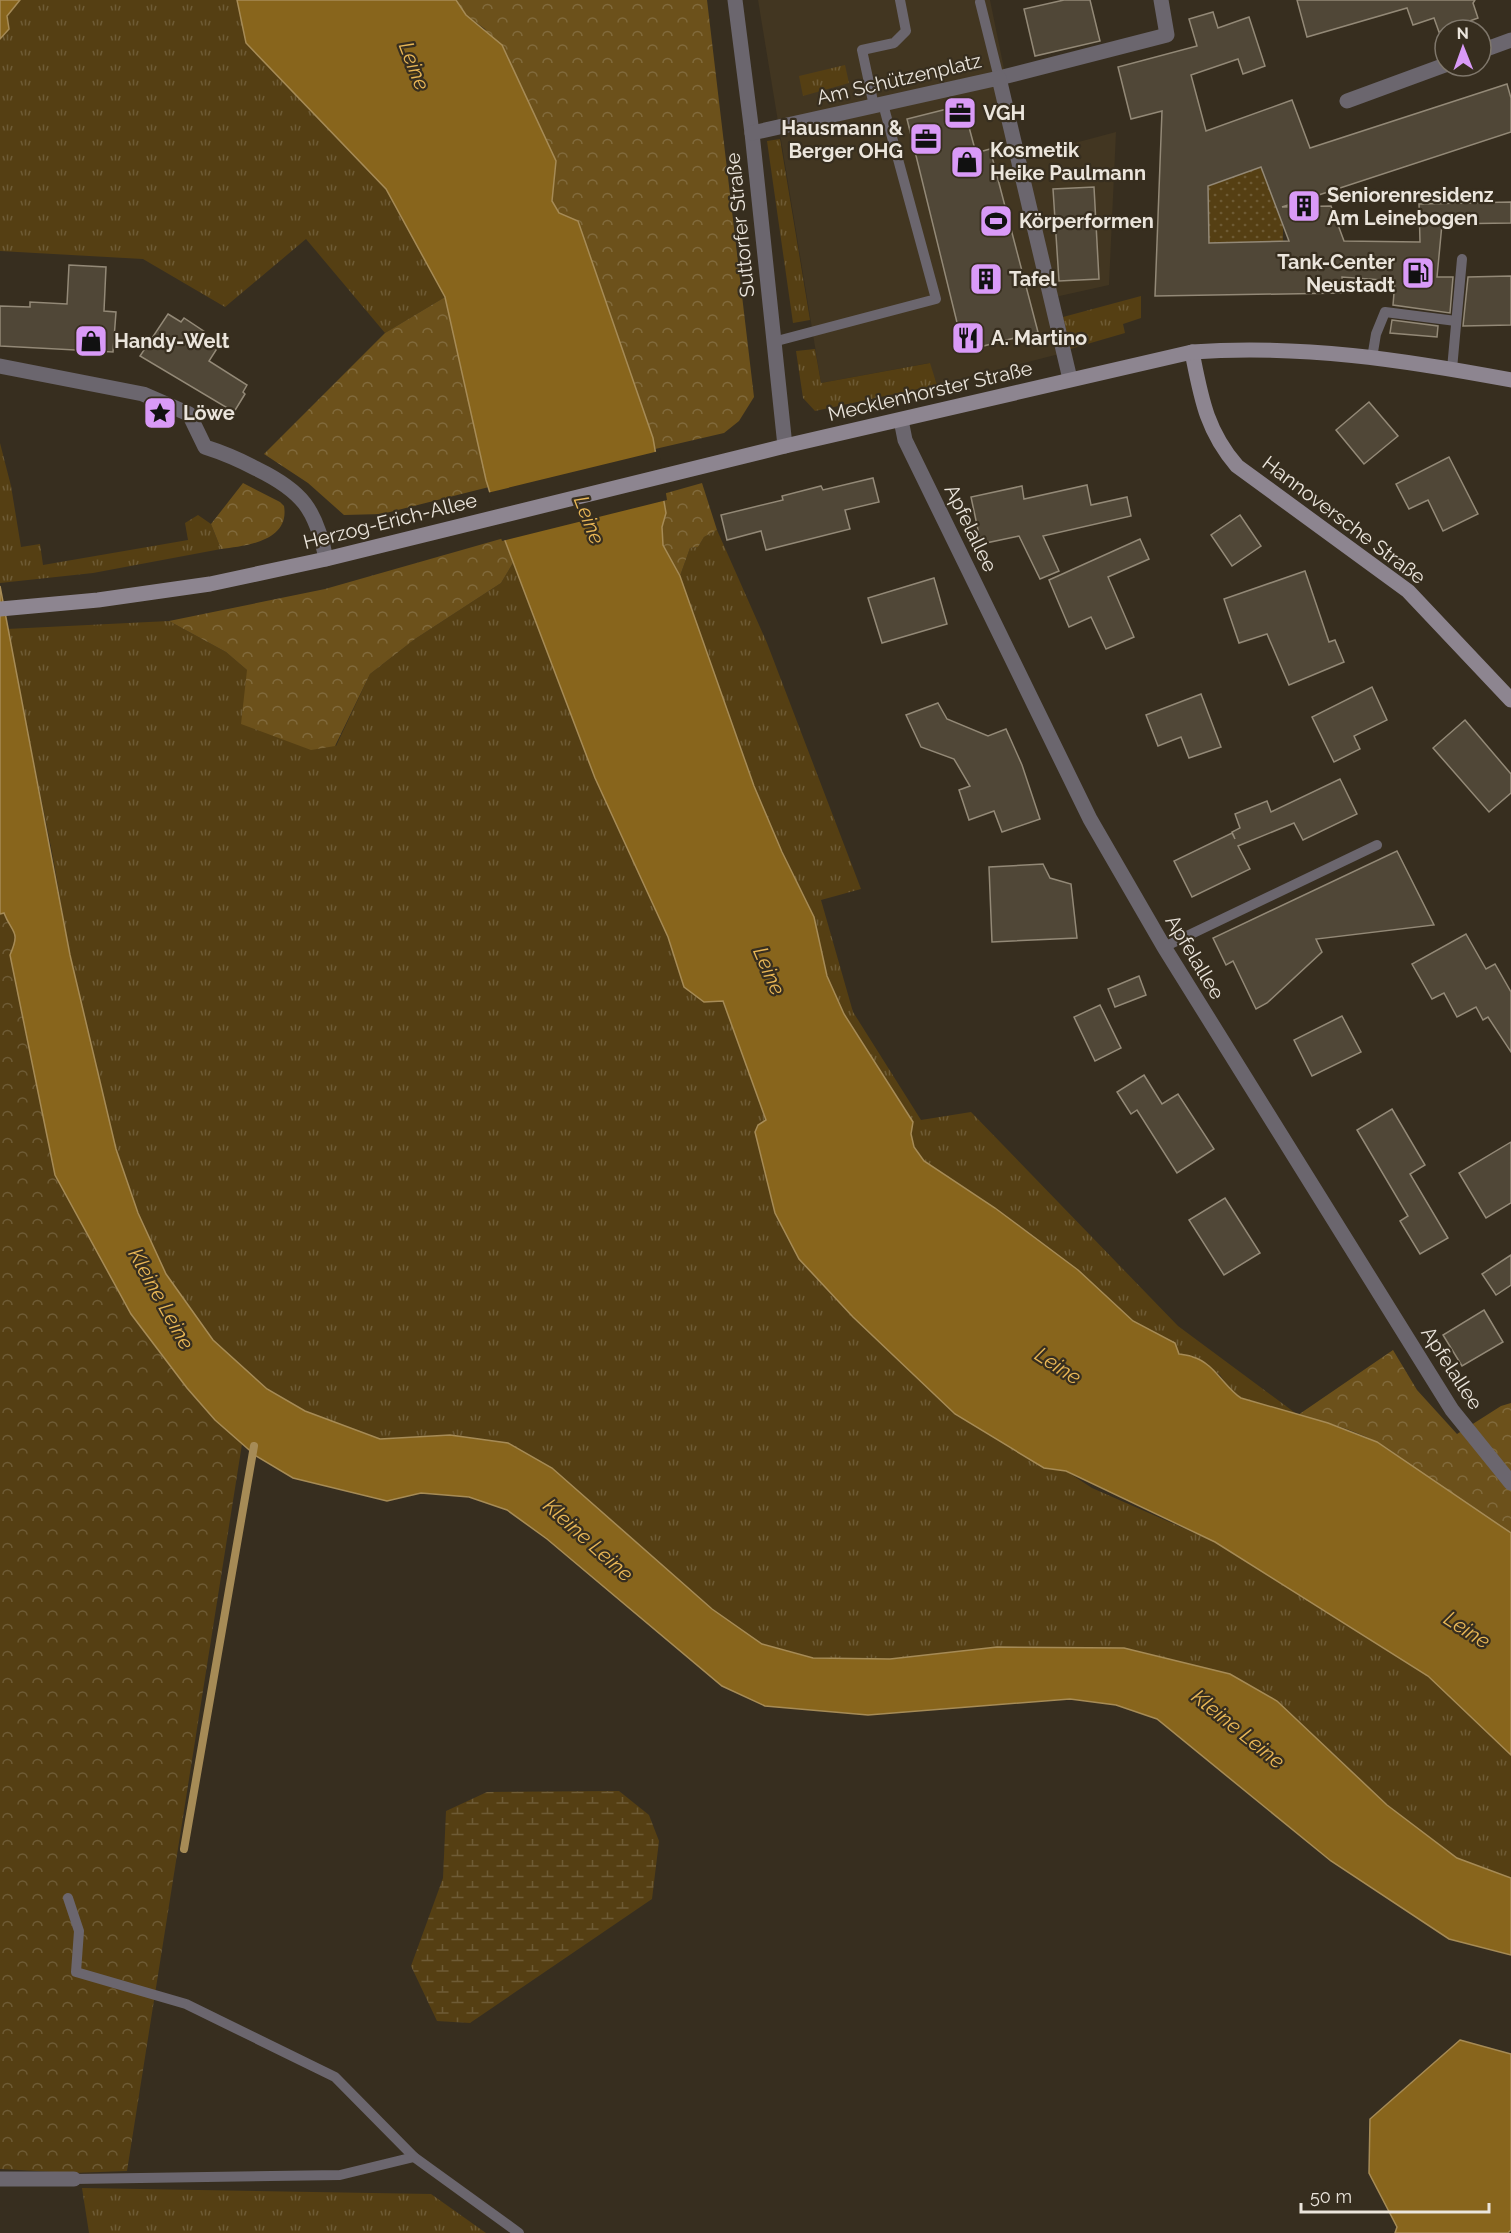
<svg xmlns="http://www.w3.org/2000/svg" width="1511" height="2233" font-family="Raleway,sans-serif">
<defs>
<pattern id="grass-tufts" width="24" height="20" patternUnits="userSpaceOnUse" patternTransform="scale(1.5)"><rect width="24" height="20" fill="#553f13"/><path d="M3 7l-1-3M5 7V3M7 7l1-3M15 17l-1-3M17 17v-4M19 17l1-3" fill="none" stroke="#6e5b35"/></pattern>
<pattern id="forest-crowns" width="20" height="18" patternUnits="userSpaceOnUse" patternTransform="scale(1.5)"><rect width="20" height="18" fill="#6c511b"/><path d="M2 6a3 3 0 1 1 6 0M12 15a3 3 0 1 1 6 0" fill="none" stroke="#816a3c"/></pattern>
<pattern id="wetland-marsh" width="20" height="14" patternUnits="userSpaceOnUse" patternTransform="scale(1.5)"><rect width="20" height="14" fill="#553f13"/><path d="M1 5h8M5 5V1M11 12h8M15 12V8" fill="none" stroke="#6e5b35"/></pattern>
<pattern id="park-crowns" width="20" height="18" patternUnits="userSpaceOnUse" patternTransform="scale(1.5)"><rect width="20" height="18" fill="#553f13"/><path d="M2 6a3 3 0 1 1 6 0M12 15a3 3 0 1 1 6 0" fill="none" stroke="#6e5b35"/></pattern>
<pattern id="garden-dots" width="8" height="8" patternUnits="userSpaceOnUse" patternTransform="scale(1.5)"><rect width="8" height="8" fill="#553f13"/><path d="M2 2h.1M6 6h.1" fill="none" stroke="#6e5b35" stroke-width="1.8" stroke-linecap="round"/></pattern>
</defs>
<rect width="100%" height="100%" fill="#372e1f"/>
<path fill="#423621" d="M758,0h232l32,157 94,-25 -7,153 -54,12 12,55 -130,33 -8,-22 -108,20z"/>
<g fill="url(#grass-tufts)">
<path d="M20,0h217l9,43 140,146 59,108 -60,36 -79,-94 -81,68 -82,-48 -143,-8v-212l9,-10 -2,-13z"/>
<path d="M845,65l4,18 -46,13 -4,-20z"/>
<path d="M780,139l30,181 -17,3 -26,-182z"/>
<path d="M1141,296v22l-18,6 2,9 -55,16 -7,-32z"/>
<path d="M815,349l6,34 109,-20 7,22 -122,26 -12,-13 -7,-47z"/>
<path d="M0,443l11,43 10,61 19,-3 3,21 145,-25 -3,-17 13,-8 13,9 10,25 -128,24 -93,10z"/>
<path d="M717,530l50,113 94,246 -40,11 32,112 68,108 50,-8 207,214 120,89 -57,-17 -9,-6 -12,-17 -26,-18 -15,-3 -4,-11 -42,-22 -55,-51 -83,-62 -71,-47 -10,-14 -3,-13 -67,-120 -17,-38 -13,-59 -32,-65 -28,-66 -74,-210 10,-28 8,-1 6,-10z"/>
<path d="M513,563l82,215 73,159 8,22 28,43 19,-1 43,120 278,347 22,3 26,17 123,54 213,134 83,79v123l-54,-20 -70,-53 -55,-53 -335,-105 -107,12 -77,-1 -51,-14 -50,-35 -76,-65 -186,-109 -70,4 -75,-28 -38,-22 -54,-49 -47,-66 -28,-61 -22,-64 -46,-194 -18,-103 -45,-223 162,-8 57,31 110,94 34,-72 45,-35 86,-56z"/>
<path d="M82,2188l349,6 55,39h-397z"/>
</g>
<g fill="url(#forest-crowns)">
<path d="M456,0h251l47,397 -15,24 -15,12 -69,16 -77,-228 -19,-8 -7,-12 4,-40 -71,-132 -19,-14z"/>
<path d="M445,297l44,190 -107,27 -38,1 -36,-32 -44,-29 121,-121z"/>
<path d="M243,483l37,19 4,4c6,35 -38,40 -63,43l-10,-25z"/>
<path d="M702,483l15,47 -13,7 -6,10 -8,1 -10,28 -17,-31 -1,-18 4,-14 -3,-19z"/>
<path d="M504,538l9,25 -12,20 -86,56 -45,35 -35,72 -24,4 -70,-26 6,-54 -21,-18 -57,-31 156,-32z"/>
<path d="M1393,1350l24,40 40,44 44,-28 10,-3v130l-99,-65c-30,-31 -74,-43 -114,-53z"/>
</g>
<path fill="url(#wetland-marsh)" d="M619,1791l30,24 10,26 -7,58 -182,124 -33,-2 -26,-55 32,-88 3,-67 41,-19z"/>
<path fill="url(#park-crowns)" d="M4,913c8,21 17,17 6,43l121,358 56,74 28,32 27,24 -115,727 -54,2 -73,-4v-1255z"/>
<path fill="url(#garden-dots)" d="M1261,167l22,58v16l-74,2 -1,-57z"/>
<g fill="#88651c" stroke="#a68b56" stroke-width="1.5">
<path d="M0,0h20l-13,16 2,13 -9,10z"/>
<path d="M237,0h219l10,15 36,30 54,116 -4,40 7,12 19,8 75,217 13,75 -4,14 1,18 17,31 74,210 28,66 32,65 13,59 17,38 69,108 -2,12 3,13 10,14 71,47 83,62 55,51 42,22 4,11c5,1 10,1 14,3 21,6 31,30 48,41l87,25 49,19 134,91v222l-83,-79 -213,-134 -149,-71 -22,-3 -89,-54 -102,-97 -54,-58 -24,-46 -20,-81 3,-7 8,-5 -43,-119 -19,1 -20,-15 -16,-50 -73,-159 -91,-240 -18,-58 -41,-183 -59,-108 -140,-146z"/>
<path d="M0,586l70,369 46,194 22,64 28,61 47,66 54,49 38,22 75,28 70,-4 58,8 44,25 160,141 50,35 51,14 77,1 107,-12 127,1 106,26 47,27 110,104 70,53 54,20v77l-62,-16 -118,-78 -174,-142 -41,-14 -46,-6 -202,16 -103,-9 -43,-20 -175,-147 -40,-29 -38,-13 -48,-4 -34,8 -94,-23 -37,-22 -41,-36 -28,-32 -56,-74 -76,-139 -45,-220c11,-25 2,-21 -6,-42l-4,1z"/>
<path d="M1460,2040l51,14v176l-3,3h-113l2,-6 -28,-54 1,-54z"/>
</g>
<path fill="#372e1f" d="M659,451l8,49 -165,41 -15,-48z"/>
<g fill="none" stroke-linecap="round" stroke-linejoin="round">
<path stroke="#a68b56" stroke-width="8" d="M184,1849l70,-403"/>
</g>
<g fill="#504737" stroke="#938977" stroke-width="1.5" fill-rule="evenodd">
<path d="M1064,0h26l10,41 -65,15 -11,-47z"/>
<path d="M1297,0h178l-2,3 5,15 -39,14 -5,-14 -21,7 -6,-17 -100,29z"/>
<path d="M1213,12l5,16 31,-11 16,49 -22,8 -5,-15 -47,16 15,56 86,-31 18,48 197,-64 4,14v34l-229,75 49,-1 13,35 76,1 -1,-38 92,-2v21l-69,1 -5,53h16l-3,36 -57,-8 2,-24 -53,-4v16l-187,3 7,-185 -31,8 -13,-52 79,-21 -8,-27zM1261,167l28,74 -80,2 -1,-57z"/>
<path d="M963,105l13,48 14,-4 48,183 -74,19 -57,-232z"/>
<path d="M1094,187l5,92 -40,2 -6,-92z"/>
<path d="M69,265l37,2 -2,44 12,1 -3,40 -113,-6v-40l30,1v-5l37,2z"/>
<path d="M1511,276v49l-48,1 5,-49z"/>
<path d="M168,314l13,8 3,-4 21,14 -3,4 16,11 -9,14 38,24 -4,7 2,2 -11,18 -94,-56z"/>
<path d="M1392,320l46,6 -1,11 -47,-4z"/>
<path d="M1369,402l29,34 -34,28 -28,-34z"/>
<path d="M1449,457l29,57 -35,17 -15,-31 -19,9 -13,-25z"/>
<path d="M873,478l6,24 -34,8 5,19 -84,21 -5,-19 -34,9 -6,-25 62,-15 -1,-4 39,-10 2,4z"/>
<path d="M1087,485l4,20 36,-8 4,19 -88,20 16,35 -19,8 -21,-43 -38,8 -10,-47 51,-11 2,13z"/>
<path d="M1240,515l21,31 -29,20 -21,-31z"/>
<path d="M1140,539l9,20 -41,18 26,60 -28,12 -15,-32 -22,10 -20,-47z"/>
<path d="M1305,571l24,71 6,-2 9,22 -55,23 -22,-51 -28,9 -15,-44z"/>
<path d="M934,578l13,46 -65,19 -14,-45z"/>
<path d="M1372,687l15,33 -33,16 6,13 -26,13 -22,-45z"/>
<path d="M1201,694l20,53 -32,11 -8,-21 -23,9 -12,-31z"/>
<path d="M938,703l9,16 41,17 18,-7 16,36 18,54 -38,13 -8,-21 -25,9 -10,-30 11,-4 -16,-27 -33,-12 -15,-32z"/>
<path d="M1465,720l46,54v19l-22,19 -56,-64z"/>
<path d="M1340,779l17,35 -54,26 -9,-17 -56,23 12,23 -58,28 -18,-36 58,-28 3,6 -3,-7 8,-4 -5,-14 32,-13 4,11z"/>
<path d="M1397,851l37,74 -118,14 6,13 -55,51 -11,6 -23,-48 -7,4 -13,-27z"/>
<path d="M1043,864l7,14 21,6 6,54 -85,4 -3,-75z"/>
<path d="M1466,934l20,35 9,-5 16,28v60l-23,-35 -5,3 -7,-13 -19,10 -13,-24 -12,6 -20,-35z"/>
<path d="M1139,976l7,19 -31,12 -7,-18z"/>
<path d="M1100,1005l21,43 -26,13 -21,-44z"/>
<path d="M1342,1016l19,36 -49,24 -18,-36z"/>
<path d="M1144,1075l18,29 16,-10 36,55 -37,24 -40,-63 -6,4 -14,-22z"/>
<path d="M1392,1109l33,56 -15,9 38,64 -28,16 -20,-33 8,-5 -51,-86z"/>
<path d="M1511,1142v61l-25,15 -27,-45z"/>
<path d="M1225,1198l35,55 -36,22 -35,-55z"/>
<path d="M1511,1255v30l-15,10 -14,-21z"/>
<path d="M1484,1310l19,32 -41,24 -19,-31z"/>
</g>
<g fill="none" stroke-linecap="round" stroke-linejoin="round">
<g stroke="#6b666e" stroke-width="10">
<path d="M980,2l19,76"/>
<path d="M874,106l-12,-56 32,-7 12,-12 -6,-31"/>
<path d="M773,342l163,-43 -53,-195"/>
<path d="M1372,358l4,-24 9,-22 71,9"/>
<path d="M1452,369l10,-110"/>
<path d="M1164,947l213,-102"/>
<path d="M68,1898l11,33 -3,41 110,32 149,73 79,80 105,76"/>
<path d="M74,2179l266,-4 74,-18"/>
</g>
<g stroke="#6b666e" stroke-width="15">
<path d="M735,0l17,133 33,313"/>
<path d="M1481,51l30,-11"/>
<path d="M999,78l168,-43 -6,-35"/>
<path d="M1347,101l98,-36"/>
<path d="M752,133l247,-55 71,301"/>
<path d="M0,366l143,28 46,20 16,33c19,6 35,13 52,22 45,22 59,40 69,90"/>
<path d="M901,420l4,20 185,379 74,128 288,463 59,73"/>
<path d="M0,2179h74"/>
</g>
<g stroke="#8d8590" stroke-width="15">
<path d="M1192,352c9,45 14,78 45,114l171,125 103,109"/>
<path d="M0,609l98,-9 112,-16 116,-25 459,-113 407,-94c108,-8 213,8 319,28"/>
</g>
</g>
<defs>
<g id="office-square" transform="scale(1.725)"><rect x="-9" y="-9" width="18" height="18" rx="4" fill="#d99af7" stroke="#372e1f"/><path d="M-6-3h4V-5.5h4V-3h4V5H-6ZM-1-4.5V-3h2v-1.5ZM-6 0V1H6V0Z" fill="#111"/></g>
<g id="shop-square" transform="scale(1.725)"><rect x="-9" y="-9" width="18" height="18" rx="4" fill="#d99af7" stroke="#372e1f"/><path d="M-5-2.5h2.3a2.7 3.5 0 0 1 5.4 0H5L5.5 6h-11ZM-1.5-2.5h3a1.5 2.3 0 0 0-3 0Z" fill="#111"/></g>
<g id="building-square" transform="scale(1.725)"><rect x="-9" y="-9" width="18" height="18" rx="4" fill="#d99af7" stroke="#372e1f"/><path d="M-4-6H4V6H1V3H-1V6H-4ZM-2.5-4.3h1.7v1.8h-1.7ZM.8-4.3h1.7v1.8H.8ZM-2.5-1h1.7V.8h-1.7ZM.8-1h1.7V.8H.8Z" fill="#111"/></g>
<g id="stadium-square" transform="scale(1.725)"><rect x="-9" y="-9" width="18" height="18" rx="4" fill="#d99af7" stroke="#372e1f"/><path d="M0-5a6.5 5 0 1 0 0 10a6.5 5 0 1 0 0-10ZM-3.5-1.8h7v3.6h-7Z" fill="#111"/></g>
<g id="fuel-square" transform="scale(1.725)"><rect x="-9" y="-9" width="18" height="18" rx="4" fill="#d99af7" stroke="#372e1f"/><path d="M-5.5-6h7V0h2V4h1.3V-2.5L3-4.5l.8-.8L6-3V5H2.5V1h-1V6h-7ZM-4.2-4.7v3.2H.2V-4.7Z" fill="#111"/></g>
<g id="restaurant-square" transform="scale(1.725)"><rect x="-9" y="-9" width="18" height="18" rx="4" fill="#d99af7" stroke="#372e1f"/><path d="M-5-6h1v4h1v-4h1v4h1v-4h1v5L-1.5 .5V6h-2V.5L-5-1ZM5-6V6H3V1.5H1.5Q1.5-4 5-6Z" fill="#111"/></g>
<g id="sight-square" transform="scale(1.725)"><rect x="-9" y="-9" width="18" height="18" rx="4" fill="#d99af7" stroke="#372e1f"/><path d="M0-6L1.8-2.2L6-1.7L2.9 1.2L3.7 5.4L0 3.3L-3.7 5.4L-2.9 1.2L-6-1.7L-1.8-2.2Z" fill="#111"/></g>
</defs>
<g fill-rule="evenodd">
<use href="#office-square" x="960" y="113"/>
<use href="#office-square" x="926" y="139"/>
<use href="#shop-square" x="967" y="162"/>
<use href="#building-square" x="1304" y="206"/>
<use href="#stadium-square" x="996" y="221"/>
<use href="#fuel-square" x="1418" y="273"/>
<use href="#building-square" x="986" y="279"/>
<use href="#restaurant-square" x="968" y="338"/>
<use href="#shop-square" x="91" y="341"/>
<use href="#sight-square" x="160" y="413"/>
</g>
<g text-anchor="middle" stroke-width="4.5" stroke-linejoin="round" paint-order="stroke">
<g font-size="20" fill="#ebe5dc" stroke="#372e1f">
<text transform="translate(899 79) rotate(-13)" y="7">Am Schützenplatz</text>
<text transform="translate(740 225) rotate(-96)" y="7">Suttorfer Straße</text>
<text transform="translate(930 391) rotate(-13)" y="7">Mecklenhorster Straße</text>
<text transform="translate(1344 520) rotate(37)" y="7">Hannoversche Straße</text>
<text transform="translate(390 521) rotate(-14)" y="7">Herzog-Erich-Allee</text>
<text transform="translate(971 528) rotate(64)" y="7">Apfelallee</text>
<text transform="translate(1195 957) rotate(59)" y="7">Apfelallee</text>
<text transform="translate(1452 1368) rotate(57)" y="7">Apfelallee</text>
</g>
<g font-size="20" font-weight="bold" fill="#ebe5dc" stroke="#372e1f" text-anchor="start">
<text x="983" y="120">VGH</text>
<text x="903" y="135" text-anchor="end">Hausmann &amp;<tspan x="903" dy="23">Berger OHG</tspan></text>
<text x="990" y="157">Kosmetik<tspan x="990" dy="23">Heike Paulmann</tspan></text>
<text x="1327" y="202">Seniorenresidenz<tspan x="1327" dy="23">Am Leinebogen</tspan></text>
<text x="1019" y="228">Körperformen</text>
<text x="1395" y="269" text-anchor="end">Tank-Center<tspan x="1395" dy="23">Neustadt</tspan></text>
<text x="1009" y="286">Tafel</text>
<text x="991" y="345">A. Martino</text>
<text x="114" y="348">Handy-Welt</text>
<text x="183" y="420">Löwe</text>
</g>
<g font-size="21" font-style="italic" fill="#e9b756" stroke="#372e1f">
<text transform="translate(414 66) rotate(69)" y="7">Leine</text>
<text transform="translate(589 520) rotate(69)" y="7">Leine</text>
<text transform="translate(769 971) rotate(67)" y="7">Leine</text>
<text transform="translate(161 1299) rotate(61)" y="7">Kleine Leine</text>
<text transform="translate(1058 1366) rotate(33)" y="7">Leine</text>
<text transform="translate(588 1540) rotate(42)" y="7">Kleine Leine</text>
<text transform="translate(1467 1630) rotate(33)" y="7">Leine</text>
<text transform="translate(1238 1729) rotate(39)" y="7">Kleine Leine</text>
</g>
</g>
<g transform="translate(1463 48) rotate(359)"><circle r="28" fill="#372e1f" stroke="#7f776b" stroke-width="1.5"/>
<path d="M0-4.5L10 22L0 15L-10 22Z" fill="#d99af7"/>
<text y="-9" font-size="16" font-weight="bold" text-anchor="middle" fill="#ebe5dc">N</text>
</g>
<path d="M1301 2203v9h188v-9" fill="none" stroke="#ebe5dc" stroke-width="3"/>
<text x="1310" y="2203" font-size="18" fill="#ebe5dc" stroke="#372e1f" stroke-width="4.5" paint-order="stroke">50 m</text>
</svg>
